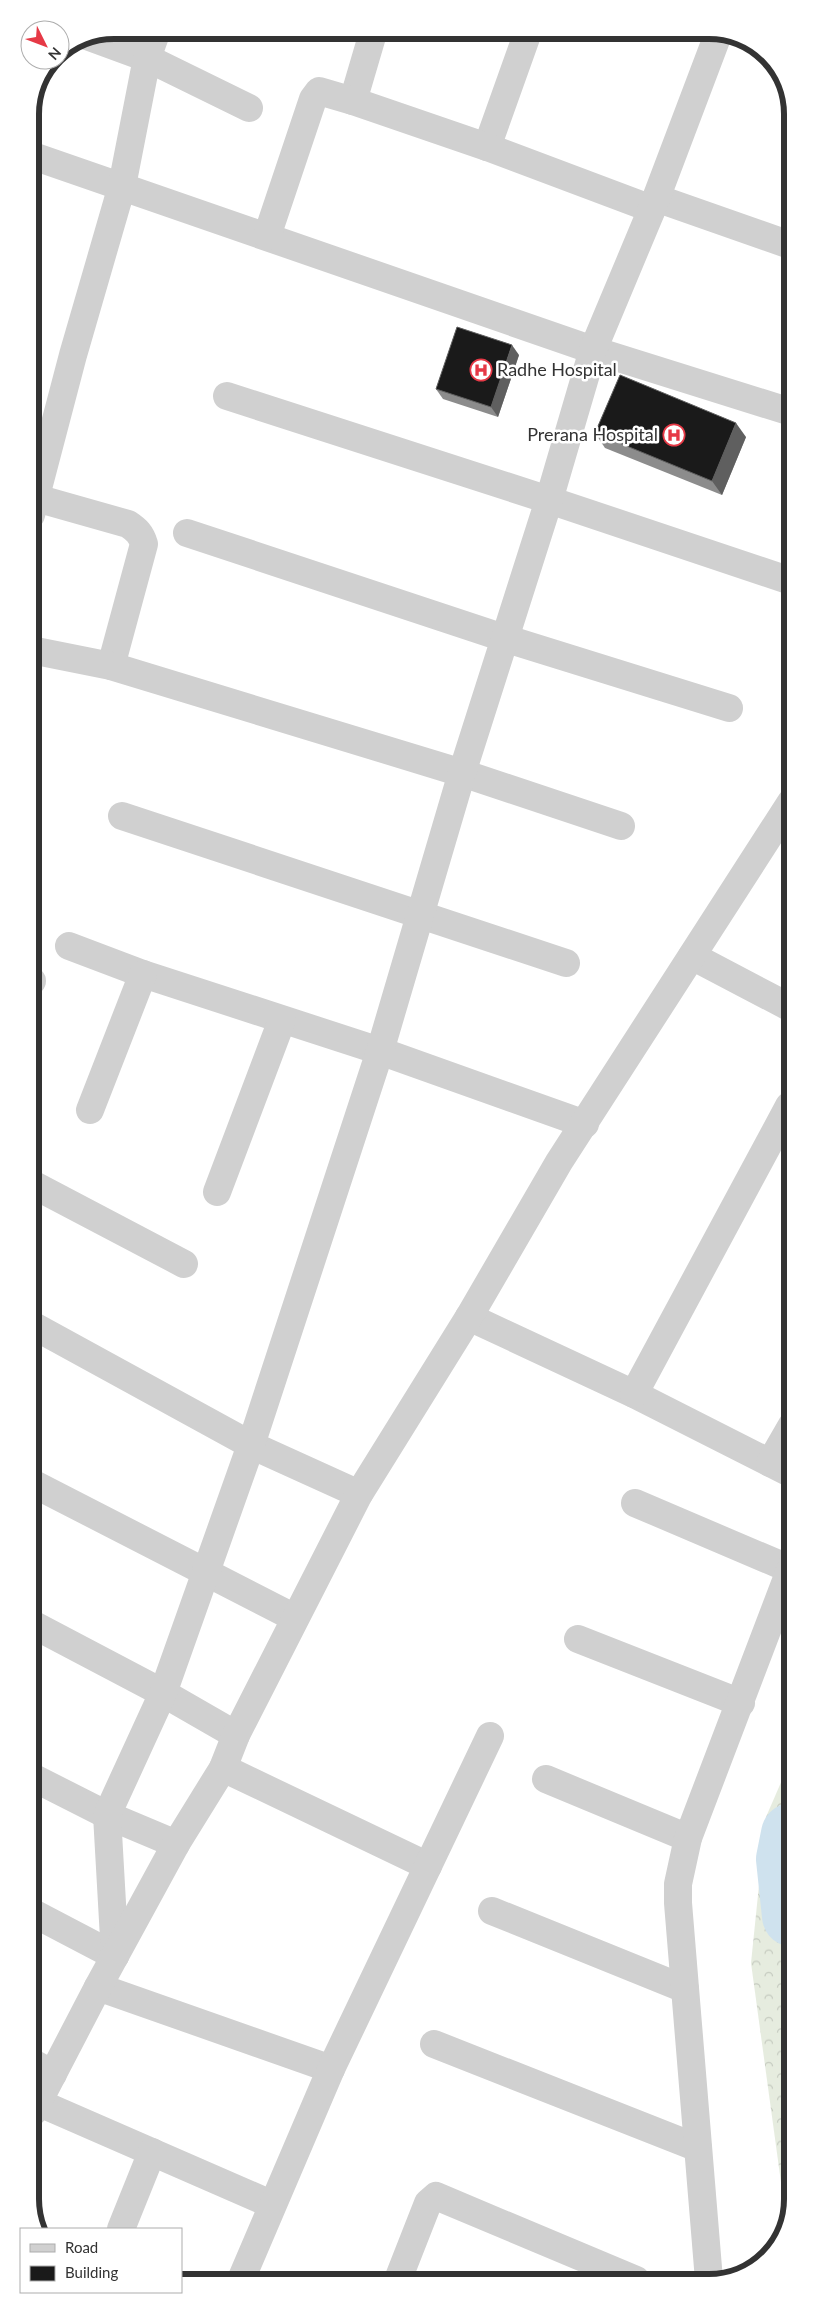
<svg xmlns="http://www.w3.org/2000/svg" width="823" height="2313" font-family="Lato,sans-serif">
<defs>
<pattern id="forest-crowns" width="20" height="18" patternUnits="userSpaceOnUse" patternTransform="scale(1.25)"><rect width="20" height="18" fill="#e6ecdf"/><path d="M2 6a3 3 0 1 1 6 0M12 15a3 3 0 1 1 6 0" fill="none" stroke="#c6cbc0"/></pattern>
</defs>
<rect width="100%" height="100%" fill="#fff"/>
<path fill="url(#forest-crowns)" d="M792,1757l1,443 -7,19 -35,-256 15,-146z"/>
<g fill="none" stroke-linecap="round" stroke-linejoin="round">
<path stroke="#cfe2ee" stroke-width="62" d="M792,1834l-5,25 6,57"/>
<g stroke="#d0d0d0" stroke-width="28">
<path d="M87,36l60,22 102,50"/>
<path d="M353,101l20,-68"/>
<path d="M487,147l41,-115"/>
<path d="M30,155l563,195 198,62"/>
<path d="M656,198l134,47"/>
<path d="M267,236l46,-137 6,-8 34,10 134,46 165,62"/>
<path d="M227,396l322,104 236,79"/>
<path d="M36,498l92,26c9,6 13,10 16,20l-33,122"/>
<path d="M31,515l42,-160 49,-169 25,-128 8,-22"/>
<path d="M187,533l317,105 225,70"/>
<path d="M31,650l80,16 351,107 159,53"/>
<path d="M122,816l444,147"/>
<path d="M69,946l74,28 237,77 205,73"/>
<path d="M692,956l99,52"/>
<path d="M31,981h1"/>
<path d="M90,1110l53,-136"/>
<path d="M32,1184l152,80"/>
<path d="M217,1192l65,-172"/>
<path d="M469,1317l165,77 158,80"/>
<path d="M32,1325l219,120 108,49"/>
<path d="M634,1394l155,-288"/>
<path d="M770,1463l22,-38"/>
<path d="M32,1483l263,135"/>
<path d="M635,1503l155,66"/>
<path d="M32,1624l131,69 73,42"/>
<path d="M578,1639l163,64"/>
<path d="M223,1768l205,98"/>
<path d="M32,1777l75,38 69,29"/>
<path d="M546,1779l142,59"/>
<path d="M492,1911l193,78"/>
<path d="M33,1913l82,43"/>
<path d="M115,1956l-8,-141 56,-122 88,-248 129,-394 82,-278 87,-273 44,-150 59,-141 67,-177"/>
<path d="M98,1987l233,82"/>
<path d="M434,2044l264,104"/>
<path d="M33,2063l20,11"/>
<path d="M37,2102l234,102"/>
<path d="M33,2112l65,-125 78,-143 47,-76 13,-33 123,-241 110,-177 90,-155 232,-360"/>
<path d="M121,2229l31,-77"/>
<path d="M709,2280l-31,-377v-19l10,-46 104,-273"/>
<path d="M240,2282l91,-213 159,-333"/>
<path d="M397,2282l31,-79 8,-7 200,84"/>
</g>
</g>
<g fill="#8c8c8c">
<path d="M519,355l-21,62 -55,-18 -7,-10z"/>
<path d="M595,433l151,4 -24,58 -117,-47z"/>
</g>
<g fill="#5f5f5f">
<path d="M512,345l7,10 -21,62 -7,-10z"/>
<path d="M736,423l10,14 -24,58 -10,-14z"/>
</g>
<g fill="#1a1a1a" stroke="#5f5f5f">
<path d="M457,327l55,18 -21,62 -55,-18z"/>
<path d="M620,375l116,48 -24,58 -117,-48z"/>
</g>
<defs>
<g id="hospital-ring" transform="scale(1.125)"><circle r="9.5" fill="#fff" stroke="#e63946" stroke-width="1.5"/><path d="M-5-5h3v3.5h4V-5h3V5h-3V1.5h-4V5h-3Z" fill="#e63946"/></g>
</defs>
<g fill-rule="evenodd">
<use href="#hospital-ring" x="481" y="370"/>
<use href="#hospital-ring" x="674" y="435"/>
</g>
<g text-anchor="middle" stroke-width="5" stroke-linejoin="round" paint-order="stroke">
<g font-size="18" fill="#333" stroke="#fff" text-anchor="start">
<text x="497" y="376">Radhe Hospital</text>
<text x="658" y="441" text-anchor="end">Prerana Hospital</text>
</g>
</g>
<path d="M0 0H823V2313H0ZM114 39H709A75 75 0 0 1 784 114V2199A75 75 0 0 1 709 2274H114A75 75 0 0 1 39 2199V114A75 75 0 0 1 114 39Z" fill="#fff" fill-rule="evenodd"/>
<path fill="none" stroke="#333" stroke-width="6" d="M114 39H709A75 75 0 0 1 784 114V2199A75 75 0 0 1 709 2274H114A75 75 0 0 1 39 2199V114A75 75 0 0 1 114 39Z"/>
<rect x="20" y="2228" width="162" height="65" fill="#ffffff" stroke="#adadad"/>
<rect x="30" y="2244" width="25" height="8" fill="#d0d0d0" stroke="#adadad"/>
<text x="65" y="2253" font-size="15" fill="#333333">Road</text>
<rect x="30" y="2266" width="25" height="15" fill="#1a1a1a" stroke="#adadad"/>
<text x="65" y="2278" font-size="15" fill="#333333">Building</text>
<g transform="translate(45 45) rotate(132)"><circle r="24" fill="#ffffff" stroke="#adadad"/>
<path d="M0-4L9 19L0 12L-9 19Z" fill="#e63946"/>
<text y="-8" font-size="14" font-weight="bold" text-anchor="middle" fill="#333333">N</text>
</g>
</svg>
